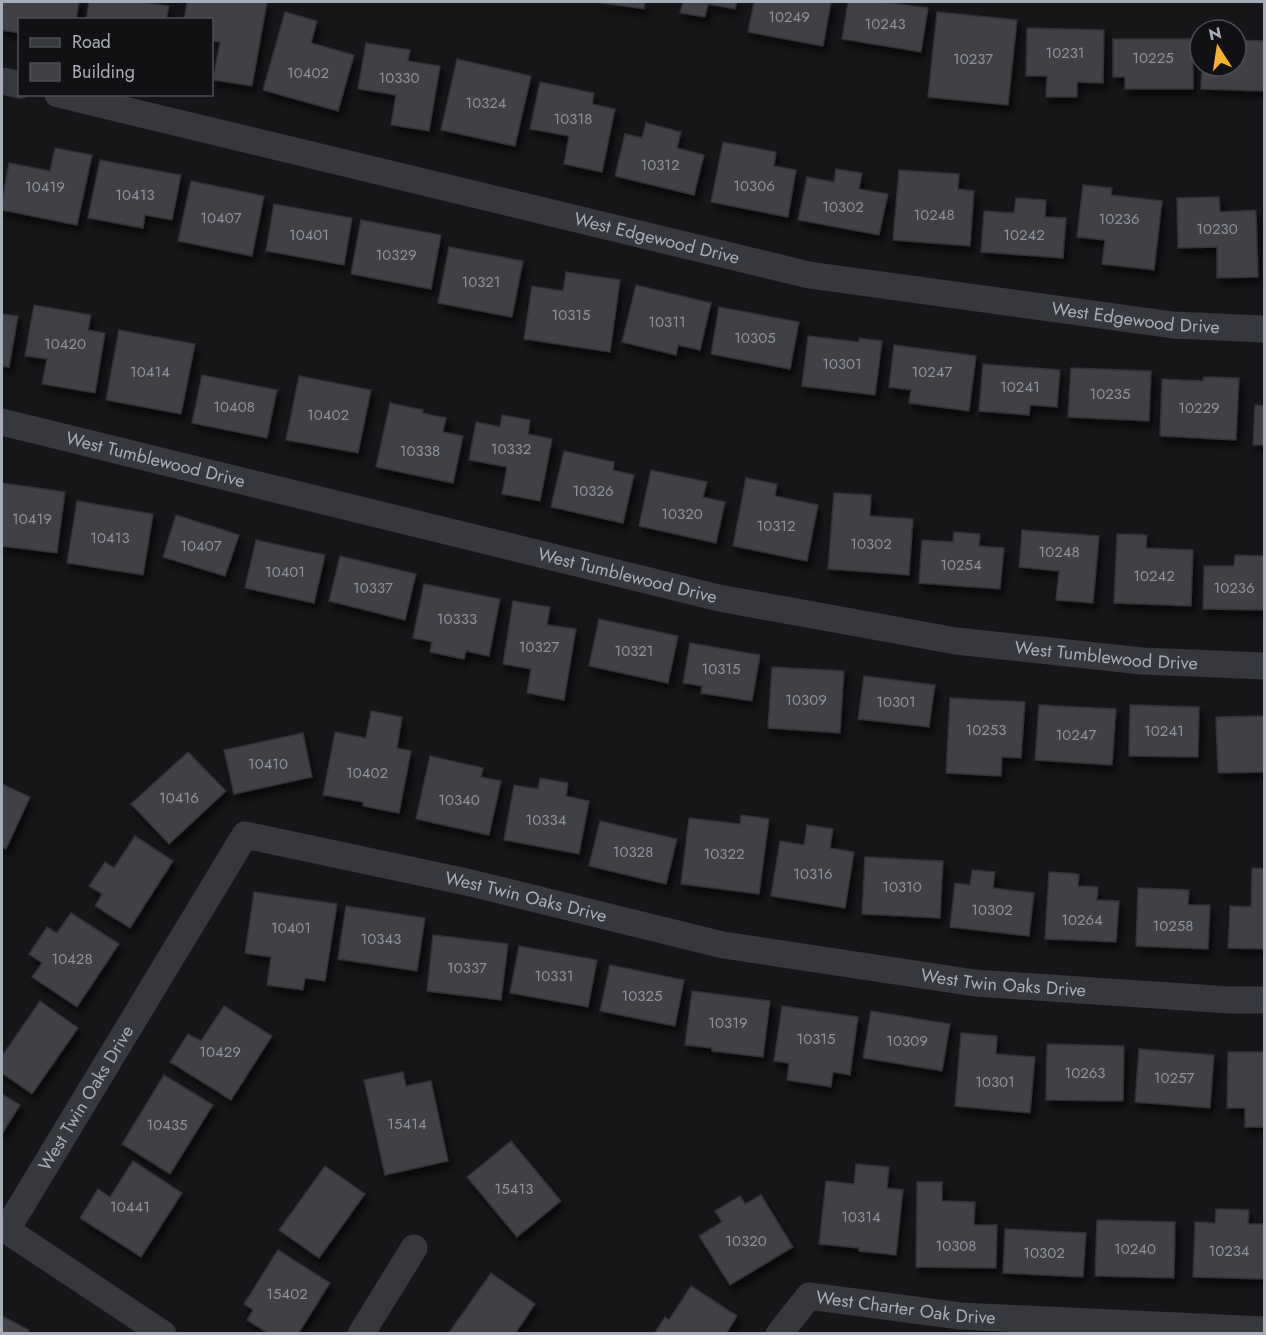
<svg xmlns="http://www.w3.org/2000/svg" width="1266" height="1335" font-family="Jost,sans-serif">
<defs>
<filter id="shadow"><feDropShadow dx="3.5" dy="6" stdDeviation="3" flood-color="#0009"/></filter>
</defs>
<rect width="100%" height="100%" fill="#161618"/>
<g fill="#404145" stroke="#303034" stroke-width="1.5" filter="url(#shadow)">
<path d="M2,2h77l-3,18h-56v13l-18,-3z"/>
<path d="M89,2h53l27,4 -3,14h-80z"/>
<path d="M187,2h80l-15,84 -39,-6 7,-38 -8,-1v-21h-28z"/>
<path d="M595,2h50l-1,7z"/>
<path d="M683,2h54l-2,7 -27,-5 -3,13 -25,-4z"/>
<path d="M754,2h77l-8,44 -75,-14z"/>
<path d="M848,2h36l44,6 -7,44 -79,-13z"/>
<path d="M285,12l32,9 -6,22 43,12 -16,56 -75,-21z"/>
<path d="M937,12l80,8 -9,85 -80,-8z"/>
<path d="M1027,28l77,2 -1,53 -26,-1v15h-31l1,-21h-21z"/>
<path d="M1113,39h80v50h-68v-12h-12z"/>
<path d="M1236,40l28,1v50l-63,-2 1,-23h34z"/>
<path d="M366,43l44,7 -2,11 32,5 -11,65 -38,-6 5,-30 -38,-6z"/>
<path d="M457,59l74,17 -16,70 -74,-16z"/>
<path d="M540,82l54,11 -2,11 23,5 -13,63 -38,-8 5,-28 -39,-7z"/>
<path d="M646,123l35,9 -4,16 27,7 -10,40 -79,-19 10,-42 17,4z"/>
<path d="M723,142l53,10 -2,14 22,4 -8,47 -77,-15z"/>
<path d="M55,148l37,7 -15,70 -75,-15v-8l7,-39 41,8z"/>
<path d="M100,160l81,15 -9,45 -27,-5 -2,13 -55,-10z"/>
<path d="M836,169l26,4 -3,16 29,5 -9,41 -81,-15 9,-43 27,5z"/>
<path d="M899,170l60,4 -1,15 16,2 -4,55 -77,-6z"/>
<path d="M191,181l73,15 -12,60 -74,-15z"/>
<path d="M1083,185l29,3 -1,7 51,6 -8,69 -52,-6 3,-24 -28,-3z"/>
<path d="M1219,197l1,15 36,-2 2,67 -41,1v-31l-39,1 -1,-50z"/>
<path d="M1016,198l30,2 -1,17 21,1 -3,40 -82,-6 3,-41 30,2z"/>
<path d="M274,204l78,14 -8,47 -78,-14z"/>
<path d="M361,220l80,15 -10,54 -80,-15z"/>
<path d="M449,247l74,14 -11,56 -74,-14z"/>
<path d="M566,272l54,8 -10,72 -86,-13 8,-53 31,5z"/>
<path d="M636,285l75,18 -11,47 -22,-5 -2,10 -54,-13z"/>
<path d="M34,305l57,10 -3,15 17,3 -10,60 -53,-9 5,-25 -22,-3z"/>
<path d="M719,307l80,15 -9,47 -79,-15z"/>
<path d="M2,314l16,2 -9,51 -7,-1z"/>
<path d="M119,330l76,14 -14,70 -75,-14z"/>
<path d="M808,336l51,6v-4l23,3 -7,54 -73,-9z"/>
<path d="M894,345l82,11 -7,55 -60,-8 2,-13 -22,-3z"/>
<path d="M983,364l77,6 -3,37 -27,-2 -1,10 -50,-4z"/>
<path d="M1071,368l80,3 -2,50 -81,-4z"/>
<path d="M202,375l75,15 -10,48 -75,-15z"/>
<path d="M299,376l72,14 -13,63 -72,-13z"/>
<path d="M1203,377l36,1 -3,62 -76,-4 2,-57 41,2z"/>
<path d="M390,403l33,7 -1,3 24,5 -3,14 20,4 -10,47 -77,-16z"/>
<path d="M1255,405l9,1v39h-11z"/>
<path d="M502,415l28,5 -2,14 24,5 -12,62 -38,-7 5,-27 -38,-7 7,-38 24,5z"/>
<path d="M564,451l50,11 -1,8 21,5 -11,48 -72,-16z"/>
<path d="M651,470l56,12 -4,15 22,5 -9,41 -77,-17z"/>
<path d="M746,478l31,6 -2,12 43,9 -11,56 -74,-15z"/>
<path d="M2,483l63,9 -8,61 -55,-7z"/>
<path d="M834,493l37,2 -1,21 43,3 -4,56 -81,-6z"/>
<path d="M77,501l76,13 -10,61 -76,-12z"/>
<path d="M176,515l63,20 -14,41 -62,-19z"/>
<path d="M1022,530l77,6 -6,67 -37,-3 3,-29 -40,-4z"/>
<path d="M954,532l26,2 -1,12 25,2 -4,41 -81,-6 3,-43 31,2z"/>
<path d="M1117,534l30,1 -1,13 47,2 -2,56 -77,-3z"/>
<path d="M256,540l69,15 -11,48 -69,-15z"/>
<path d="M1235,555l29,1v54l-61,-1 1,-43h30z"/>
<path d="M340,556l76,18 -11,46 -76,-19z"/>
<path d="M424,584l76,15 -11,57 -23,-5 -2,8 -34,-7 2,-10 -19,-4z"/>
<path d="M513,601l37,6 -3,18 29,4 -12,71 -37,-7 4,-24 -28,-5z"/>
<path d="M599,619l79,17 -10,47 -79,-17z"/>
<path d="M690,643l70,12 -8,46 -51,-8 1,-7 -19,-3z"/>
<path d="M772,667l72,4 -4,62 -72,-5z"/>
<path d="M864,676l71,9 -6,42 -71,-8z"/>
<path d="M950,698l75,4 -4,56 -19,-1 -1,19 -55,-3z"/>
<path d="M1039,705l77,4 -4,56 -77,-5z"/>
<path d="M1130,705l69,2 -1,50 -69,-1z"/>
<path d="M371,711l31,6 -5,31 14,3 -12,62 -36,-7v-4l-40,-7 12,-63 31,6z"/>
<path d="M1264,716v56l-46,1 -2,-56z"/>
<path d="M303,733l9,44 -78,17 -10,-44z"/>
<path d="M188,752l38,39 -57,53 -38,-40z"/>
<path d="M430,756l53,12 -2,9 20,4 -12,54 -73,-16z"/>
<path d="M540,778l28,5 -2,13 23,5 -10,53 -75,-14 10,-55 24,4z"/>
<path d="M2,784l28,13 -24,52 -4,-2z"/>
<path d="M741,815l28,4 -10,75 -78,-10 8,-66 51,6z"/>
<path d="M600,821l77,18 -11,45 -77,-18z"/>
<path d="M807,825l26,4 -3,19 24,4 -9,56 -74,-12 9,-55 24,4z"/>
<path d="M135,836l38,25 -43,67 -35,-22 7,-12 -13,-8 16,-24 9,6z"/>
<path d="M865,857l78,4 -3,57 -78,-4z"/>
<path d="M1252,868l12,1v80l-36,-1 2,-42 21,1z"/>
<path d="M972,870l23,2 -2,16 41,5 -5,43 -79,-9 5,-44 15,2z"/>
<path d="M1049,872l30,2 -1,12 20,1 -1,13 22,1 -3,41 -71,-3z"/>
<path d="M1138,888l51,2 -1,15h22l-2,44 -72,-3z"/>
<path d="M254,892l83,12 -12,77 -20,-3 -2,12 -36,-5 4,-28 -26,-4z"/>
<path d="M346,906l79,12 -8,53 -79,-12z"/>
<path d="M71,913l48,31 -42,63 -45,-30 10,-14 -13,-9 18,-27 10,6z"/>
<path d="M433,935l75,9 -7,56 -74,-9z"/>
<path d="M519,946l78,14 -9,47 -78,-14z"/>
<path d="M610,965l74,15 -9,46 -75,-15z"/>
<path d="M692,991l78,10 -7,56 -51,-6v-3l-27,-3z"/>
<path d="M40,1001l38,27 -46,66 -30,-21v-17z"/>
<path d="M224,1006l48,30 -41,64 -61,-38 18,-28 13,7z"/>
<path d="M782,1006l76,11 -8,58 -17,-3 -2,15 -44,-7 2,-17 -15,-2z"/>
<path d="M871,1011l79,13 -8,47 -79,-13z"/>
<path d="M961,1033l36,3 -1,18 39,3 -5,56 -75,-7z"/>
<path d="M1047,1044l77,2 -1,55 -77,-1z"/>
<path d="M1139,1049l75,6 -4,53 -75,-6z"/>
<path d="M1228,1052h36v75h-19v-19h-18z"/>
<path d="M403,1072l3,14 25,-5 17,80 -63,14 -21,-95z"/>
<path d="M164,1075l49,30 -43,69 -48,-30z"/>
<path d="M2,1094l18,11 -18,29z"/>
<path d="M511,1141l50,60 -44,36 -50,-60z"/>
<path d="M133,1161l49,32 -41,64 -61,-39 18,-29 12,8z"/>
<path d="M856,1164l33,3 -2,21 16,2 -7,65 -37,-4v-3l-40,-4 7,-63 28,3z"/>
<path d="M325,1166l40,28 -46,64 -40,-28z"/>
<path d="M917,1182h25v19l33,1 -1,23h23l-1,43 -80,-1z"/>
<path d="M761,1195l32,52 -63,38 -31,-49 23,-14 -7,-11 25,-15 5,8z"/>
<path d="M1216,1209l33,1 -1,14h16v55l-71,-2 2,-55 20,1z"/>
<path d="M1097,1220l78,2 -1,56 -79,-2z"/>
<path d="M1005,1229l81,4 -3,44 -80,-4z"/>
<path d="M278,1250l52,33 -32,51h-29l-22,-14 6,-10 -9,-6z"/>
<path d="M491,1273l44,31 -20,30h-67z"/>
<path d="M691,1286l46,30 -11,18h-72l11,-17 4,3z"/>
<path d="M2,1316l27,14 -2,4h-25z"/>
</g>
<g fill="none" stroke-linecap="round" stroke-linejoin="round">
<g stroke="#37383d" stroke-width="27">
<path d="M2,81l18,4"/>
<path id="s1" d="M58,94l751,181 364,50 91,4"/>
<path id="s2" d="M2,422l717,176 237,43 186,20 122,5"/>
<path d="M2,1227l161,107"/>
<path id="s3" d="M7,1229l238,-394 226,48 252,62 252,38 255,17h34"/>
<path d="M361,1334l53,-86"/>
<path id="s4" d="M779,1334l30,-38 151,20 304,14"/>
</g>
</g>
<g text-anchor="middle" stroke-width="5" stroke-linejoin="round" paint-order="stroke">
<g font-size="15" fill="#8e929b">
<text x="789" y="22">10249</text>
<text x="885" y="29">10243</text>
<text x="1065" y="58">10231</text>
<text x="1153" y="63">10225</text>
<text x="973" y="64">10237</text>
<text x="308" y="78">10402</text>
<text x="399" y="83">10330</text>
<text x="486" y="108">10324</text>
<text x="573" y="124">10318</text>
<text x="660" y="170">10312</text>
<text x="754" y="191">10306</text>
<text x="45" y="192">10419</text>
<text x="135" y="200">10413</text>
<text x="843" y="212">10302</text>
<text x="934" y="220">10248</text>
<text x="221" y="223">10407</text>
<text x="1119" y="224">10236</text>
<text x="1217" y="234">10230</text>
<text x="309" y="240">10401</text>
<text x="1024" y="240">10242</text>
<text x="396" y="260">10329</text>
<text x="481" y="287">10321</text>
<text x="571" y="320">10315</text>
<text x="667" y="327">10311</text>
<text x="755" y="343">10305</text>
<text x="65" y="349">10420</text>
<text x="842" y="369">10301</text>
<text x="150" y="377">10414</text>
<text x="932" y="377">10247</text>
<text x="1020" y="392">10241</text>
<text x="1110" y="399">10235</text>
<text x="234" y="412">10408</text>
<text x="1199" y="413">10229</text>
<text x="328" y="420">10402</text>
<text x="511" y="454">10332</text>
<text x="420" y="456">10338</text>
<text x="593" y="496">10326</text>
<text x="682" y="519">10320</text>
<text x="32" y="524">10419</text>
<text x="776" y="531">10312</text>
<text x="110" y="543">10413</text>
<text x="871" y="549">10302</text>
<text x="201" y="551">10407</text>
<text x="1059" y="557">10248</text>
<text x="961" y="570">10254</text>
<text x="285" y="577">10401</text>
<text x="1154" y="581">10242</text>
<text x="373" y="593">10337</text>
<text x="1234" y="593">10236</text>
<text x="457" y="624">10333</text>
<text x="539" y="652">10327</text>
<text x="634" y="656">10321</text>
<text x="721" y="674">10315</text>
<text x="806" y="705">10309</text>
<text x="896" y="707">10301</text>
<text x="986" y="735">10253</text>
<text x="1164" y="736">10241</text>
<text x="1076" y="740">10247</text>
<text x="268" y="769">10410</text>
<text x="367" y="778">10402</text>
<text x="179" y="803">10416</text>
<text x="459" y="805">10340</text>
<text x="546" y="825">10334</text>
<text x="633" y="857">10328</text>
<text x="724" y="859">10322</text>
<text x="813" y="879">10316</text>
<text x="902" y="892">10310</text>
<text x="992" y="915">10302</text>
<text x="1082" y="925">10264</text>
<text x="1173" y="931">10258</text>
<text x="291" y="933">10401</text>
<text x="381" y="944">10343</text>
<text x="72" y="964">10428</text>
<text x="467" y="973">10337</text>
<text x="554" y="981">10331</text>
<text x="642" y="1001">10325</text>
<text x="728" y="1028">10319</text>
<text x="816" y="1044">10315</text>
<text x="907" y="1046">10309</text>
<text x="220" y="1057">10429</text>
<text x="1085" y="1078">10263</text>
<text x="1174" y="1083">10257</text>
<text x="995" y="1087">10301</text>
<text x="407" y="1129">15414</text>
<text x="167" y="1130">10435</text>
<text x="514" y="1194">15413</text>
<text x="130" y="1212">10441</text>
<text x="861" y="1222">10314</text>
<text x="746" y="1246">10320</text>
<text x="956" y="1251">10308</text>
<text x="1135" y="1254">10240</text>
<text x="1229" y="1256">10234</text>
<text x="1044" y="1258">10302</text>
<text x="287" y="1299">15402</text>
</g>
<g font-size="18" fill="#a8adb8" stroke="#111113">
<text dy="6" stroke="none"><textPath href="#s1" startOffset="616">West Edgewood Drive</textPath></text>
<text dy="6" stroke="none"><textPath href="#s1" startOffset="1102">West Edgewood Drive</textPath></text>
<text dy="6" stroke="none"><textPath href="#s2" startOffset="158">West Tumblewood Drive</textPath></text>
<text dy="6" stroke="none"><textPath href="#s2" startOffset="644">West Tumblewood Drive</textPath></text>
<text dy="6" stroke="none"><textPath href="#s2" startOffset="1130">West Tumblewood Drive</textPath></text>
<text dy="6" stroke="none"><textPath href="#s3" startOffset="748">West Twin Oaks Drive</textPath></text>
<text dy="6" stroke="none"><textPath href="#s3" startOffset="1234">West Twin Oaks Drive</textPath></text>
<text dy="6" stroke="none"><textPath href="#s3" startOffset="153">West Twin Oaks Drive</textPath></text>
<text dy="6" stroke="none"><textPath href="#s4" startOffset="146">West Charter Oak Drive</textPath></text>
</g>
</g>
<rect width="1266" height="1335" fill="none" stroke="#a8adb8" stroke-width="6"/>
<rect x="18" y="18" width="195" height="78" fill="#111113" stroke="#4d4f55" stroke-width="1.5"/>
<rect x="30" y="38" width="30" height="9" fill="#37383d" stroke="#4d4f55" stroke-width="1.5"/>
<text x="72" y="48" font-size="18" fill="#a8adb8">Road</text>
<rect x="30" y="63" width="30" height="18" fill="#404145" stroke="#4d4f55" stroke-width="1.5"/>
<text x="72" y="78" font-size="18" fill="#a8adb8">Building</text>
<g transform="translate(1218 48) rotate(348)"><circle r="28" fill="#111113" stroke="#4d4f55" stroke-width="1.5"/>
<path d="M0-4.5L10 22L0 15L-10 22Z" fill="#f2b134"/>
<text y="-9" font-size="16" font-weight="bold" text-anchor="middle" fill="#a8adb8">N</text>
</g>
</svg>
